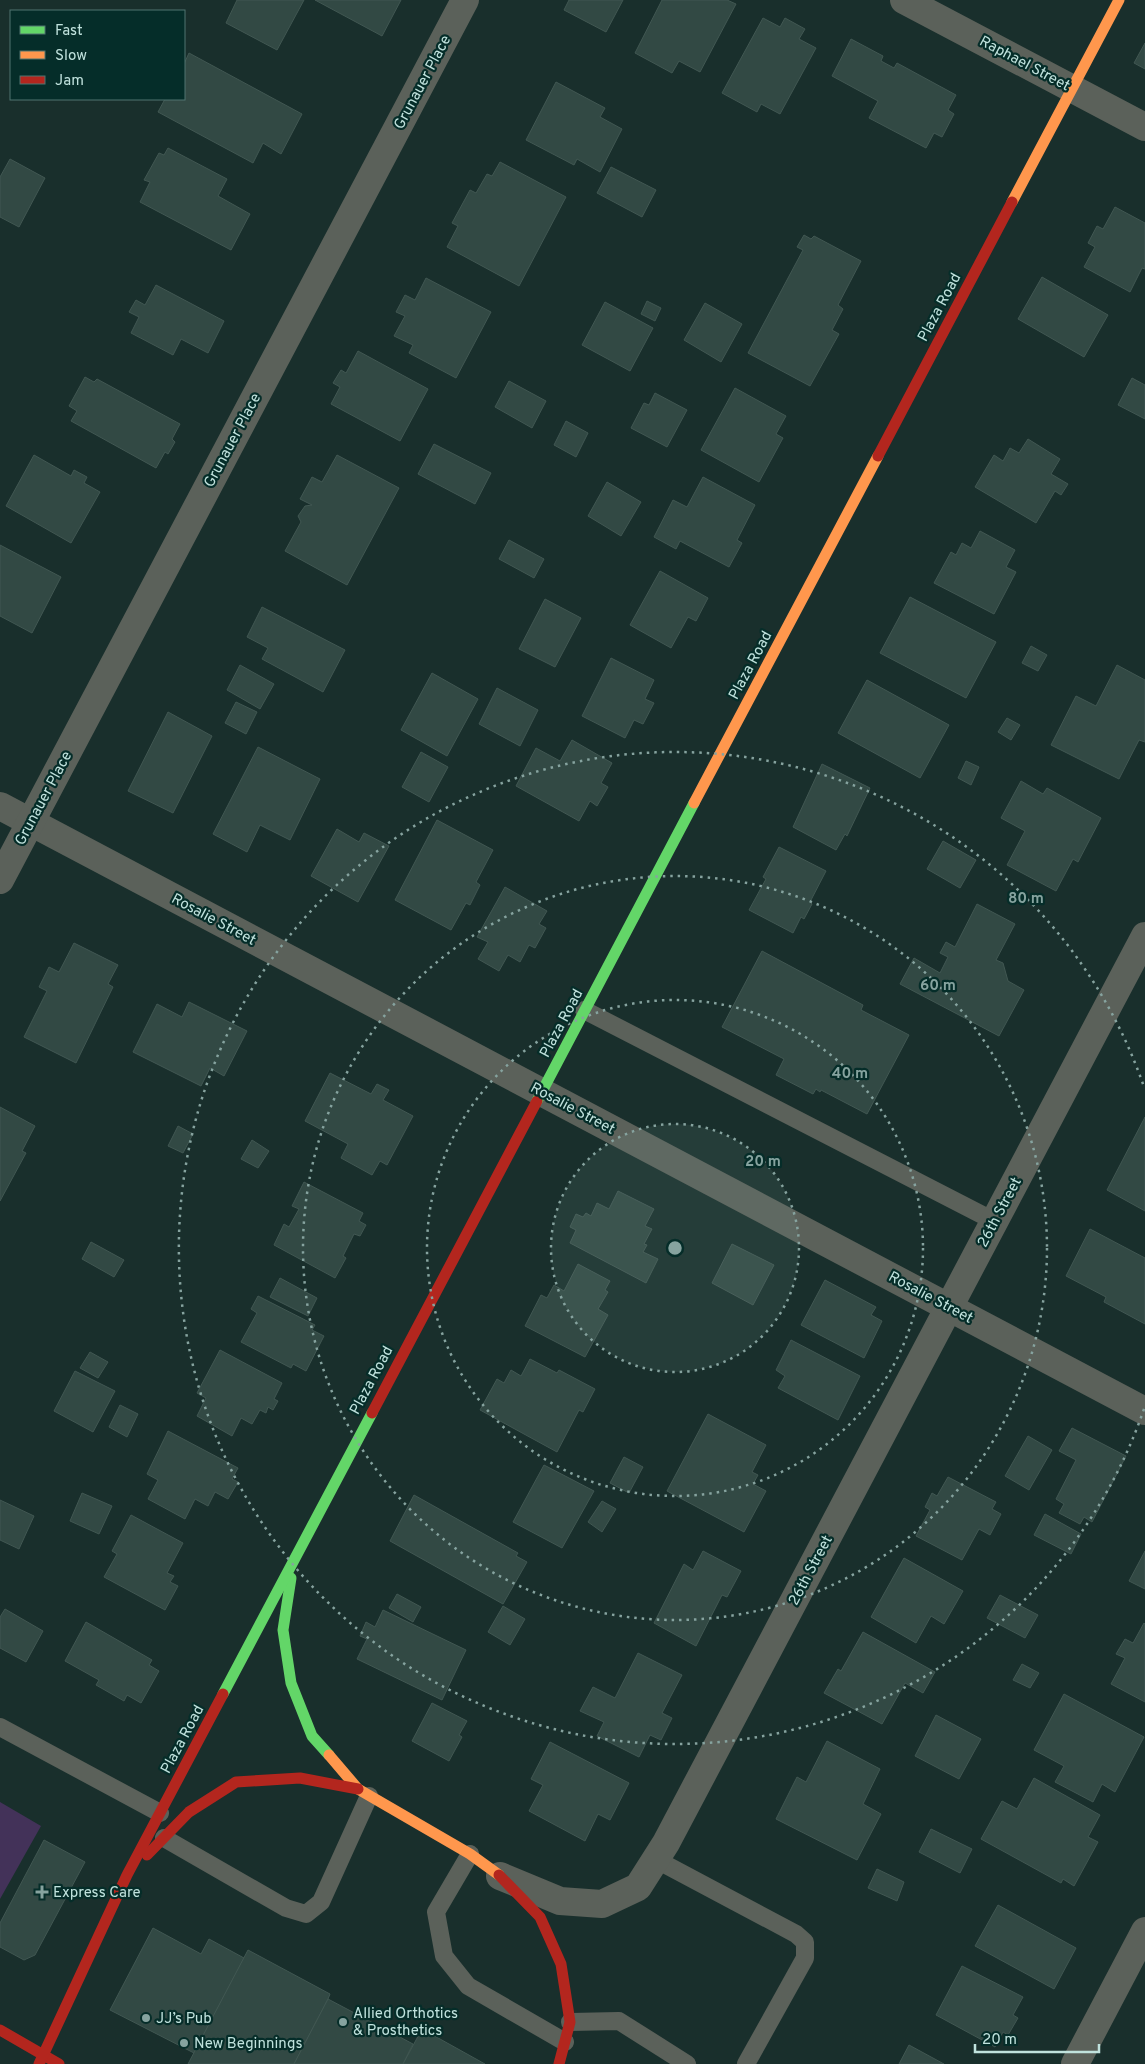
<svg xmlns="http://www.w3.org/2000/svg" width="1145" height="2064" font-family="Overpass,sans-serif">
<rect width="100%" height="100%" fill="#192f2c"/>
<path fill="#433259" d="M0,1802l41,24 -41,73z"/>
<g fill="#324944" stroke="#415752">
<path d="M237,0h67l-27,50 -51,-27z"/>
<path d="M315,0h86l-19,36z"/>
<path d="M569,0h54l-17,32 -42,-22z"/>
<path d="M662,0h65l9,4 -36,68 -21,-11 -7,12 -37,-20z"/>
<path d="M763,18l17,9 5,-9 20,11 -6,10 17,9 -36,66 -19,-10 -4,8 -35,-19z"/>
<path d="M851,39l32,17 -2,5 13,7 3,-5 59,32 -8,15 6,4 -12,23 -8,-4 -8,15 -57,-30 9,-17 -46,-25z"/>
<path d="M1145,43v26l-11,-6z"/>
<path d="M189,53l113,61 -21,40 -18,-11 -10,20 -95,-51 7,-13h19v-35z"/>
<path d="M556,82l49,26 -5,9 22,12 -22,43 -23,-13 -3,6 -48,-25z"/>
<path d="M168,148l59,31 -9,17 32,18 -19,36 -91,-48 10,-20 -6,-2 15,-27 5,2z"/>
<path d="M10,159l35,19 -26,49 -19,-10v-40z"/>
<path d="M500,162l66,35 -47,89 -72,-39 11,-21 -6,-3 18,-33 6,3 11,-19 5,2z"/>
<path d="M611,167l45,23 -14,27 -45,-24z"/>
<path d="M1115,207l30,16v46l-3,-1 -12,24 -46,-25 11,-20 -7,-4 9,-17 6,3z"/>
<path d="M804,235l7,4 3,-3 47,25 -23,44 5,4 -11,21 7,4 -29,52 -62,-33 55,-103 -6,-3z"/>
<path d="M1042,277l66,38 -24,42 -66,-38z"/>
<path d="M426,278l65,34 -35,66 -47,-25 4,-8 -19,-9 11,-20 -9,-4 9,-17 10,5z"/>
<path d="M156,285l68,36 -16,32 -27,-14 -8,16 -42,-22 8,-16 -10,-5 7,-12 9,5z"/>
<path d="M647,301l14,7 -6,13 -14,-7z"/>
<path d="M605,302l48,26 -23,43 -48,-26z"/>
<path d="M705,303l37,21 -21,38 -37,-22z"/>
<path d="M358,351l70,38 -28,52 -69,-37 9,-17 -7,-4 8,-13 5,3z"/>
<path d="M85,377l9,5 3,-3 83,45 -8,15 3,3 -7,12 -3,-2 -9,16 -85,-47 6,-10 -8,-5z"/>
<path d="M1132,378l13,7v34l-27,-14z"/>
<path d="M509,381l37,20 -14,27 -37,-21z"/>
<path d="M735,388l51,28 -10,18 7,4 -24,44 -58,-32z"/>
<path d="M655,393l32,17 -20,37 -36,-19 13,-25 5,2z"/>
<path d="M566,421l22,12 -12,24 -22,-12z"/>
<path d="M1028,439l32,20 -9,15 17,10 -7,11 -6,-4 -19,32 -61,-36 19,-32 9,6 7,-13 9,5z"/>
<path d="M434,444l57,29 -16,31 -57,-30z"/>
<path d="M34,455l37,21 3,-6 13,7 -3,6 16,9 -29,51 -65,-37z"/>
<path d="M337,455l62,33 -52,97 -62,-34 16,-29 -3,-6 7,-10 7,-1 -12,-6 12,-22 10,5z"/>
<path d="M703,477l52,28 -18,35 5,3 -13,24 -49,-26 -4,8 -22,-12 19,-37 14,7z"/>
<path d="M607,482l34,20 -20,34 -33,-20z"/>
<path d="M980,531l35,19 -9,17 10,5 -22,42 -60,-31 17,-31 5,3 6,-12 9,5z"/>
<path d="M509,540l35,19 -10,19 -35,-19z"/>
<path d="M0,545l61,32 -29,56 -32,-17z"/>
<path d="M660,571l48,27 -12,23 -8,-4 -17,31 -41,-23z"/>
<path d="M910,597l86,45 -30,56 -86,-45z"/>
<path d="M545,599l36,19 -26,49 -36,-18z"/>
<path d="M262,607l83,43 -22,42 -61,-33 6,-11 -21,-11z"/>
<path d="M1031,646l16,9 -9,16 -16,-8z"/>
<path d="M611,658l43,22 -9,19 9,4 -11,21 -9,-4 -9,18 -43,-22z"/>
<path d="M240,665l34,19 -14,25 -33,-19z"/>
<path d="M1117,665l28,15v62l-6,-2 -20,39 -68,-34 25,-49 20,10z"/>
<path d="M432,673l46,26 -31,57 -46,-26z"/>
<path d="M867,680l82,45 -29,53 -82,-45z"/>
<path d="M497,688l41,22 -18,36 -41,-22z"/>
<path d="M236,702l21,10 -11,22 -21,-11z"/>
<path d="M168,712l44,24 -39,77 -45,-22z"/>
<path d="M1007,718l13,7 -9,15 -13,-8z"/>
<path d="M572,740l40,23 -11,20 7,4 -11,19 -7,-5 -11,20 -63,-35 20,-38 24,13z"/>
<path d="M258,747l62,32 -30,61 -30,-15 -13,27 -34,-18z"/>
<path d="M421,752l27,15 -19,35 -27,-15z"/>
<path d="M966,761l13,6 -8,18 -13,-7z"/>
<path d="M822,764l48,24 -23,48 -2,-2 -9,16 -43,-23z"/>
<path d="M1021,781l22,13 4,-6 54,30 -23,44 -5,-3 -17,32 -49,-26 18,-34 -24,-13z"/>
<path d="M437,820l56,30 -17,32 4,3 -10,20 -4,-2 -15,27 -56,-30z"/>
<path d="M337,829l22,13 5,-9 25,13 -31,56 -47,-26z"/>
<path d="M943,841l33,19 -16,28 -33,-19z"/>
<path d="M779,847l47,24 -16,31 2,2 -8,15 -3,-2 -8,16 -44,-23 17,-31 -3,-2z"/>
<path d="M505,887l42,24 -8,13 7,4 -11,20 -6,-3 -9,17 -12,-7 -9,16 -21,-12 10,-17 -11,-5z"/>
<path d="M977,904l38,20 -19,36 7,3 5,18 16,9 -25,46 -99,-52 14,-26 26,15 8,-16 -8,-4 6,-11 9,5z"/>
<path d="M74,943l44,22 -10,19 5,3 -37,76 -52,-26 23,-46 -8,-4 10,-20 10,5z"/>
<path d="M762,951l101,54 -2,5 48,25 -42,79 -46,-24 -1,2 -4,-3 -3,5 -37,-19 8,-16 -62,-32z"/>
<path d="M189,1002l58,29 -23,45 -14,-8 -9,18 -68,-34 24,-48 25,13z"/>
<path d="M330,1073l41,21 6,-10 12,6 -6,10 30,16 -26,49 -7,-4 -8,14 -31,-17 7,-14 -43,-23z"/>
<path d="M0,1107l35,19 -13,25 4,2 -26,48z"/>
<path d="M1145,1117v94l-38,-21z"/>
<path d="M178,1126l15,8 -10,19 -15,-7z"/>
<path d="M252,1140l17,11 -11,17 -17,-9z"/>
<path d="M304,1182l59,31 -4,8 7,4 -6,11 -6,-2 -11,22 3,2 -11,20 -61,-33 10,-21 5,3 10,-18 -7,-3z"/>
<path d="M618,1191l36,18 -9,17 7,3 -8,15 3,1 -4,7 15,7 -12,24 -76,-40 6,-13 -6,-3 6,-13 7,3 3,-4 5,3 6,-13 12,6z"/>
<path d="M1090,1229l55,29v66l-41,-22 2,-5 -40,-21z"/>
<path d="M91,1242l33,18 -10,17 -32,-18z"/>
<path d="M732,1244l42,21 -21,40 -41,-22z"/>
<path d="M578,1264l32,17 -5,9 3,2 -10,17 10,6 -23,42 -60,-31 16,-31 6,3 7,-13 10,6z"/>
<path d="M280,1278l37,20 -9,18 -38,-19z"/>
<path d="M825,1280l51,27 -5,8 11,6 -18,37 -63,-33z"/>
<path d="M258,1296l57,29 -3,5 12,6 -18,35 -13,-7 -2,4 -50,-26 16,-29 -6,-4z"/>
<path d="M791,1340l69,36 -22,44 -60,-32 7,-12 -9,-6z"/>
<path d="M220,1350l62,33 -8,16 4,2 -5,9 -5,-3 -2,6 -6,-3 -8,14 -11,-6 -9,18 -35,-20 9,-18 -9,-5z"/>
<path d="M90,1352l18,10 -10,16 -18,-10z"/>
<path d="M530,1359l27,14 2,-3 36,19 -12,23 -4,-2 -22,42 -77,-42 17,-31 7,4 7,-13 10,6z"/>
<path d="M75,1371l40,20 -22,41 -39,-21z"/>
<path d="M120,1405l18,9 -11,23 -18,-10z"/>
<path d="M708,1414l58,31 -14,27 6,3 -5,9 13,7 -22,41 -77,-41z"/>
<path d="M1072,1428l54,28 -34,66 -8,-5 -4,7 -21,-11 5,-9 -8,-5 20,-39 -17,-9z"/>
<path d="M168,1431l70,37 -6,11 6,3 -10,17 -13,-7 -7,14 -13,-7 -10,20 -37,-20 10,-19 -11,-6z"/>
<path d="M1028,1436l24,14 -23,40 -24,-14z"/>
<path d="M624,1457l19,10 -14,26 -19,-10z"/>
<path d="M544,1465l50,26 -32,57 -49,-26z"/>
<path d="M948,1477l48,25 -4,7 9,5 -11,21 -11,-6 -17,31 -46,-24 14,-26 -5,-3 7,-14 5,3z"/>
<path d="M82,1493l30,13 -13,28 -29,-13z"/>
<path d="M414,1495l104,58 -2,3 11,6 -24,42 -113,-63z"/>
<path d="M0,1500l34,16 -15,33 -19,-9z"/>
<path d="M602,1501l14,8 -14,23 -14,-10z"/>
<path d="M1045,1514l36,20 -10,20 -37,-19z"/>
<path d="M131,1515l52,28 -16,30 7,3 -4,6 8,4 -13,24 -61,-33 13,-23 -5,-3z"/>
<path d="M703,1551l38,20 -14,26 -5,-2 -26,51 -42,-23 30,-59 9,6z"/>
<path d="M1145,1551v38l-16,-8z"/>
<path d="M904,1558l59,33 -19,33 -13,-8 -15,27 -45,-26z"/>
<path d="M397,1594l24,13 -8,15 -24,-14z"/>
<path d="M1000,1595l38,20 -13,23 -38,-20z"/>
<path d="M503,1606l22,13 -15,26 -22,-13z"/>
<path d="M5,1609l38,22 -17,31 -26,-14v-31z"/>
<path d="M383,1610l83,40 -24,50 -85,-41 10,-20 -7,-3 6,-14 9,5z"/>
<path d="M86,1622l66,38 -3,5 10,6 -18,32 -14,-8 -3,6 -28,-16 3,-5 -34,-19z"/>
<path d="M1144,1623l1,1v78l-34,-18 14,-26 -9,-4 9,-15 8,4z"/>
<path d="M863,1632l72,40 -12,21 -18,-10 -23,41 -58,-31 14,-24 3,2z"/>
<path d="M638,1653l44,22 -20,38 10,5 -11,22 -11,-5 -11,22 -42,-21 7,-14 -24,-11 13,-24 22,11z"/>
<path d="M1022,1664l17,9 -9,15 -17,-8z"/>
<path d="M1064,1694l80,43 -29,55 -13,-8 -9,18 -38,-20 9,-16 -30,-16z"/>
<path d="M432,1703l35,18 -8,14 3,2 -13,24 -37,-20z"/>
<path d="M936,1715l45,24 -22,40 -44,-23z"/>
<path d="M827,1741l53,28 -17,35 18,10 -24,46 -81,-41 21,-42 9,5z"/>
<path d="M550,1742l79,41 -19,37 -12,-6 -13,27 -56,-30 14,-26 -12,-6z"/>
<path d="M1034,1778l66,37 -12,22 10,5 -24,44 -11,-7 -2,4 -80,-44 21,-38 15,8z"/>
<path d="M931,1829l41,20 -12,24 -41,-21z"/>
<path d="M44,1840l41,22 -50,93 -11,5 -24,-13v-24z"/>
<path d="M877,1869l27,13 -7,19 -29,-13z"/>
<path d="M998,1905l78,43 -22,41 -79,-43z"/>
<path d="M153,1928l48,26 8,-15 35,19 -50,95 -84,-43z"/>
<path d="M248,1950l82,44 -2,5 -34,65h-106z"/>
<path d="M962,1966l61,31 -10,18 5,3 -10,17 -5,-3 -8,15 -59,-32z"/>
<path d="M328,1999l85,45 -10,20h-109z"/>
<path d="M422,2029l63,35h-82z"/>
<path d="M909,2045l35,19h-45z"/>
</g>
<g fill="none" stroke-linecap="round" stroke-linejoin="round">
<g stroke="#5b615a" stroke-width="18">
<path d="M584,1010l410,211"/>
<path d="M0,1727l160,86"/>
<path d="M164,1838l122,70 20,6 15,-12 48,-106"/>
<path d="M470,1854l-34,58 8,44 24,30 97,56"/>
<path d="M655,1859l141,75 9,8v16l-59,106"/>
<path d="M570,2022l49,-1 68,43"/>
</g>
<g stroke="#5b615a" stroke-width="28">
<path d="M904,0l241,127"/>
<path d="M0,806l1145,605"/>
<path d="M0,880l465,-880"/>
<path d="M500,1876l60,25 42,3 36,-17 28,-44 479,-907"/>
<path d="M1075,2064l70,-133"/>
</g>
<g stroke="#63d668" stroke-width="11">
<path d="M537,1101l157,-298"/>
<path d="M291,1578l-8,52 8,53 21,53 17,19"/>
<path d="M223,1694l149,-281"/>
</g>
<g stroke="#ff974d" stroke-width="11">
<path d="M1012,202l107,-202"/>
<path d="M694,803l184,-347"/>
<path d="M329,1755l29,34 112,65 29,21"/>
</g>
<g stroke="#b3261e" stroke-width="11">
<path d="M878,456l134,-254"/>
<path d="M372,1413l165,-312"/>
<path d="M147,1855l42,-43 47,-30 64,-4 58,11"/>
<path d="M499,1875l41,42 21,47 9,58 -11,42"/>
<path d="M0,2030l59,34"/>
<path d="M39,2064l88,-189 96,-181"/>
</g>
</g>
<circle cx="675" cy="1248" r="124" fill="#86a39f" fill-opacity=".12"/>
<g fill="none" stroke="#86a39f" stroke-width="2.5" stroke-dasharray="2.5 5">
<circle cx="675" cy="1248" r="124"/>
<circle cx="675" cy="1248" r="248"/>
<circle cx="675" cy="1248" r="372"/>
<path d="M1144 1409A496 496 0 1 1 1144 1087"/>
</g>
<g fill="#86a39f" stroke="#052d29" stroke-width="2">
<path d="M39.5 1884.5h5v5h5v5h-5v5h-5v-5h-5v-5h5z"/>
<circle cx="146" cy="2018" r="5"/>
<circle cx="343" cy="2022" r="5"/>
<circle cx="184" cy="2043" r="5"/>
</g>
<g text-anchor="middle" stroke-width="4.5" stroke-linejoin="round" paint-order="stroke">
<g font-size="15" fill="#c0e2dd" stroke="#052d29">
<text transform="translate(1025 63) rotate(28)" y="5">Raphael Street</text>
<text transform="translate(422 82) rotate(-62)" y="5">Grunauer Place</text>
<text transform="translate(939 307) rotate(-62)" y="5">Plaza Road</text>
<text transform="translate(232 440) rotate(-62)" y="5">Grunauer Place</text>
<text transform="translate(750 665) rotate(-62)" y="5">Plaza Road</text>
<text transform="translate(43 798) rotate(-62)" y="5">Grunauer Place</text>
<text transform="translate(214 919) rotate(28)" y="5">Rosalie Street</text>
<text transform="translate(561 1023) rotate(-62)" y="5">Plaza Road</text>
<text transform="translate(573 1108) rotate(28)" y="5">Rosalie Street</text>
<text transform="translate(999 1212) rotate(-62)" y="5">26th Street</text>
<text transform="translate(931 1297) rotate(28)" y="5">Rosalie Street</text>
<text transform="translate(371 1380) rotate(-62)" y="5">Plaza Road</text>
<text transform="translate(810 1570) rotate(-62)" y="5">26th Street</text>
<text transform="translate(182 1739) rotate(-62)" y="5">Plaza Road</text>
</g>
<g font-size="15" fill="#c0e2dd" stroke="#052d29" text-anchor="start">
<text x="53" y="1897">Express Care</text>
<text x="353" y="2018">Allied Orthotics<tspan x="353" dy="17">&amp; Prosthetics</tspan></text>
<text x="156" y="2023">JJ’s Pub</text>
<text x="194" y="2048">New Beginnings</text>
</g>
</g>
<circle cx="675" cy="1248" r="8" fill="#86a39f" stroke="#052d29" stroke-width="2.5"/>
<g font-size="15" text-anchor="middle" font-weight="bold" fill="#86a39f" stroke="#052d29" stroke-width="4.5" stroke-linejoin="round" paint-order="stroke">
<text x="1026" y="903">80 m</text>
<text x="938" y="990">60 m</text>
<text x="850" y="1078">40 m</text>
<text x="763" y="1166">20 m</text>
</g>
<rect x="10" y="10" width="175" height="90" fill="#052d29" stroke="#507571"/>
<rect x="20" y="26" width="25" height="8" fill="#63d668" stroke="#507571"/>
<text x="55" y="35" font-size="15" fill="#c0e2dd">Fast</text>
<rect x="20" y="51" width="25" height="8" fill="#ff974d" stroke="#507571"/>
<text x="55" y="60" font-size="15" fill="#c0e2dd">Slow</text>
<rect x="20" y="76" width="25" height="8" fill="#b3261e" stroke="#507571"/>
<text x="55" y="85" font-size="15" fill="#c0e2dd">Jam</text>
<path d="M975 2044v8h124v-8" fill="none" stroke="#c0e2dd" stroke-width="2.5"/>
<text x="982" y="2044" font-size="15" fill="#c0e2dd" stroke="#052d29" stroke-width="4" paint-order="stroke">20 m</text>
</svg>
